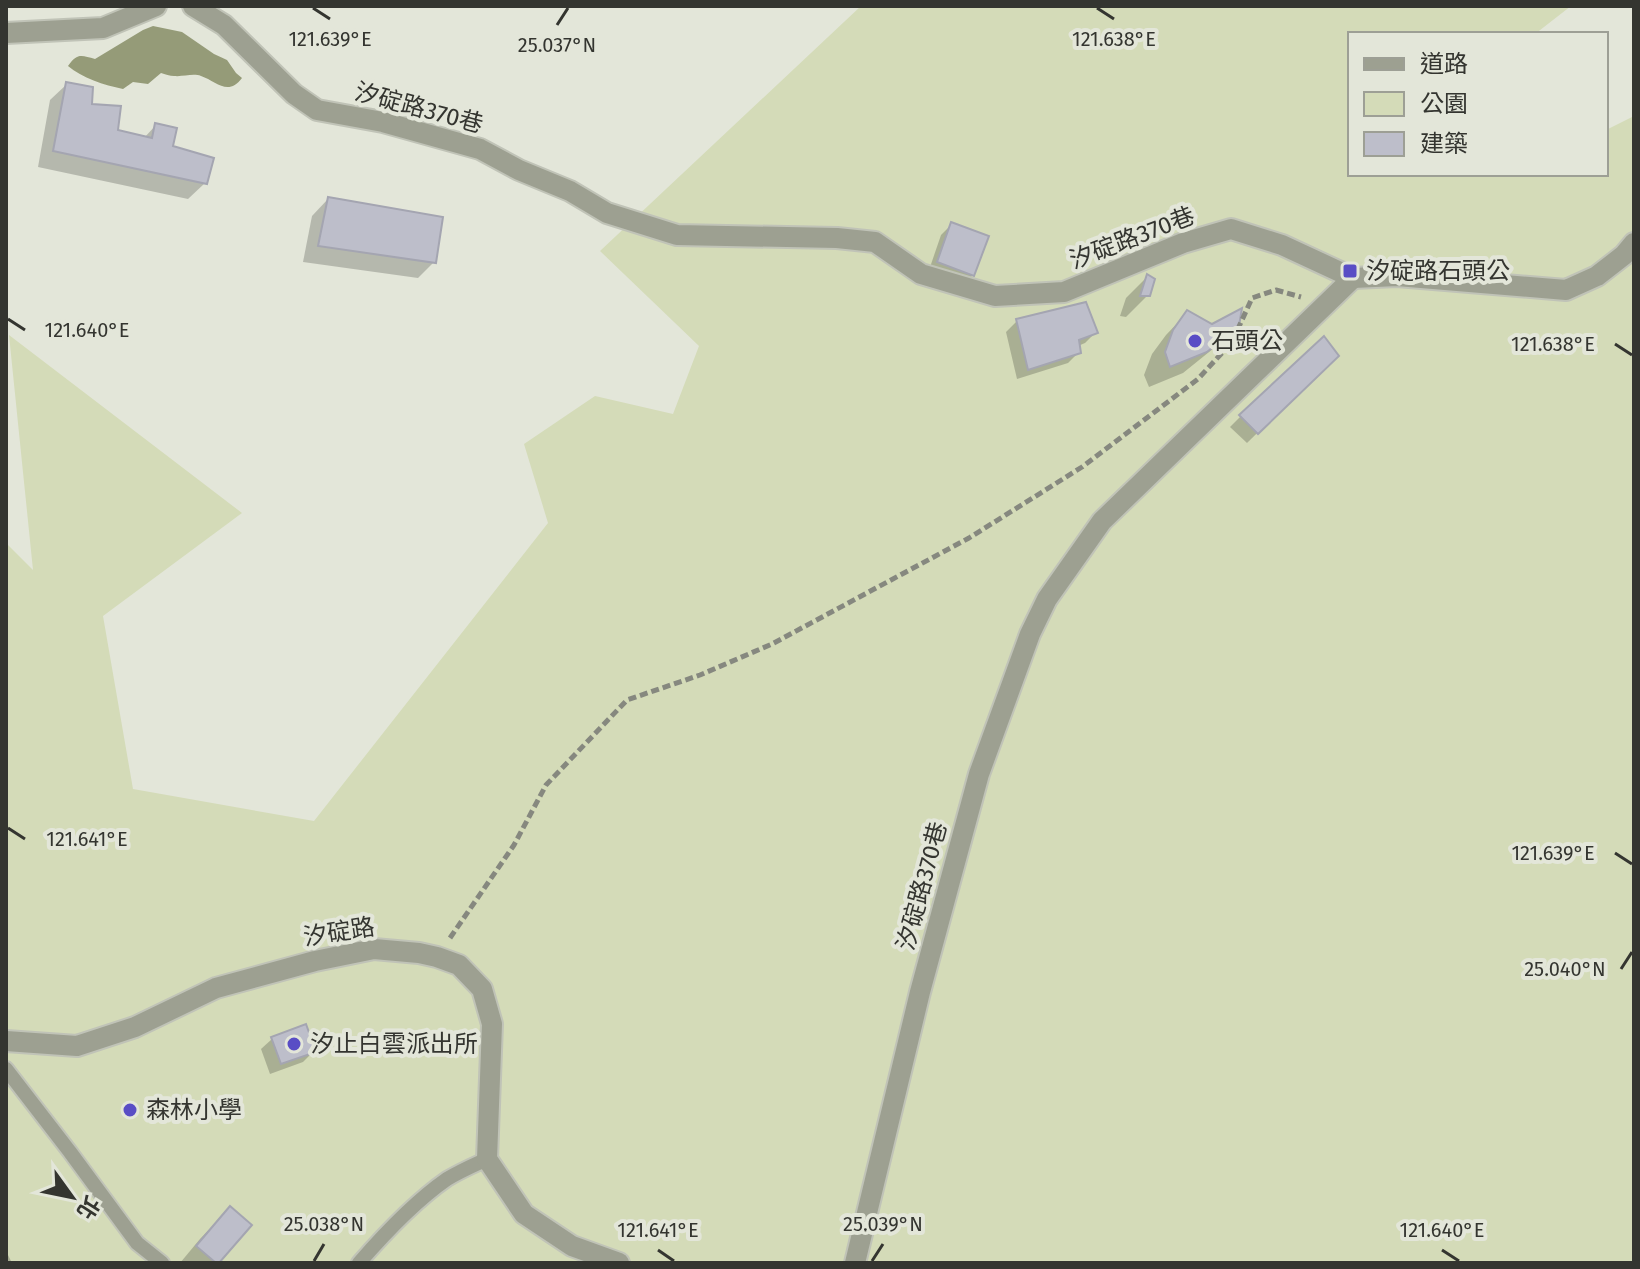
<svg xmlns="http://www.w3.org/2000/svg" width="1640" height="1269" font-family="'Fira Sans','Noto Sans TC',sans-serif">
<rect width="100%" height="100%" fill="#e3e6d9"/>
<path fill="#d4dbb8" d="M861,6h710l-36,28h-185v140h256v-44l28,-14v1147h-1628v-720l27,27 -24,-235 233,178 -139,103 30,173 181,32 234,-298 -24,-79 71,-48 78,18 26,-68 -99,-95z"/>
<path fill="#959b78" d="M153,26l29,6 32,22 13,6 9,13 6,5c-14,19 -26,3 -41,-2 -8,-3 -18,1 -27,0 -4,0 -9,-2 -13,-3l-13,11 -15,-2 -10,7c-19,-4 -41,-11 -55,-23 9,-13 13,-11 27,-7l48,-29z"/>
<g fill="#0003">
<path d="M67,84l48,48 29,6 12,-13 14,22 35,36 -17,16 -150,-32 12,-67z"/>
<path d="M328,199l106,63 -16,16 -115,-16 9,-46z"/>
<path d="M952,224l21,51 -11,11 -34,-13 13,-38z"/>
<path d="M1147,277l1,18 -22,22 -6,-1 6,-18z"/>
<path d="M1187,313l25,14 25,-2 -23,23 -31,25 -34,14 -5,-12 8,-21 14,-19z"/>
<path d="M1017,321l79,11 -11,11 -7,3 1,6 -11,11 -51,16 -11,-47z"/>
<path d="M1336,356l-89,87 -17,-16 11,-11z"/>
<path d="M272,1039l42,12 -11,11 -33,12 -9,-25z"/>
<path d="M230,1208l-13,55h-37l20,-24z"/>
<path d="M6,1251l6,12h-6z"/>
</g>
<g fill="#bdbeca" stroke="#a4a5b1" stroke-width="2">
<path d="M66,82l27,5 -1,17 29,2 -3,24 34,8 3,-15 22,5 -4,18 41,12 -7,26 -154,-33z"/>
<path d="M328,197l115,20 -7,46 -118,-17z"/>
<path d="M951,222l38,14 -15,40 -37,-14z"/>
<path d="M1147,274l8,5 -5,17h-10z"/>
<path d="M1086,302l12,31 -19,7 2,13 -53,17 -12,-51z"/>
<path d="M1242,308l-3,18 -32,26 -37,15 -5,-15 8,-22 14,-20 25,14z"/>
<path d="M1324,336l15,20 -81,78 -19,-19z"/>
<path d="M306,1024l10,28 -35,12 -10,-27z"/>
<path d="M230,1206l22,19 -33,38h-3l-20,-17z"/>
</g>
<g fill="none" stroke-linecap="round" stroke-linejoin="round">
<g stroke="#c0c3b7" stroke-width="18">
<g id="service">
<path d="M6,1069l64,83 67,91 25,20"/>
<path d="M359,1263c26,-30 55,-61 88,-84 13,-8 27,-14 40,-20"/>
</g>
</g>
<g stroke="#c0c3b7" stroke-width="24">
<g id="minor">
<path d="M193,6l31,19 70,69 23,16 66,12 97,27 39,21 51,21 37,22 70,22 160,3 38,4 46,32 74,22 69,-4 119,-49 48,-14 51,16 71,33 44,-2 169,14 31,-14 27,-21 10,-12"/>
<path d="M6,33l97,-5 53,-22"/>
<path d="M855,1263l65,-271 59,-218 51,-140 17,-35 55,-78 251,-243"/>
</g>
</g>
<g stroke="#c0c3b7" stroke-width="24">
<path id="tertiary" d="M6,1041l71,5 58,-19 81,-39 99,-27 59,-12 45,4 18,4 22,8 23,24 10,35 -5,135 37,55 48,32 47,17"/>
</g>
<path stroke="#86887f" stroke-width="5" stroke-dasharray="8 4" stroke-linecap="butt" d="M450,938l64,-93 32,-60 81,-85 73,-25 72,-31 197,-106 113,-71 116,-88 34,-37 20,-44 24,-8 25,7"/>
<use href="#service" stroke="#9da091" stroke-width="14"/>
<use href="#minor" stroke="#9da091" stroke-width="20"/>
<use href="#tertiary" stroke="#9da091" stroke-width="20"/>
</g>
<path fill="none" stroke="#343530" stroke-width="3" d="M313,8l17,11M1097,8l17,11M557,25l11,-17M8,319l17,11M1615,344l17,11M8,828l17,11M1615,853l17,11M1621,969l11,-17M658,1250l16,11M1442,1250l17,11M314,1261l10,-17M872,1261l11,-17"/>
<g fill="#594dc5" stroke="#e3e6d9" stroke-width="3">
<rect x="1342" y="263" width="16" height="16" rx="4"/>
<circle cx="1195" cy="341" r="8"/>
<circle cx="294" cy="1044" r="8"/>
<circle cx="130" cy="1110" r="8"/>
</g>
<g text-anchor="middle" stroke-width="8" stroke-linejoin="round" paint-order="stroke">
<g font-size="24" fill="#343530" stroke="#e3e6d9">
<text transform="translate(419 108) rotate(15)" y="8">汐碇路370巷</text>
<text transform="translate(1132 238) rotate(-21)" y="8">汐碇路370巷</text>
<text transform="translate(922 886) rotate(-75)" y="8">汐碇路370巷</text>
<text transform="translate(339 932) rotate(-9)" y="8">汐碇路</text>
</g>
<g font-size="24" fill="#343530" stroke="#e3e6d9" text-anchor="start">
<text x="1366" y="279">汐碇路石頭公</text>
<text x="1211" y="349">石頭公</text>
<text x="310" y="1052">汐止白雲派出所</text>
<text x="146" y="1118">森林小學</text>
</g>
</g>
<g font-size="20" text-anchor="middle" fill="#343530" stroke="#e3e6d9" stroke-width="8" stroke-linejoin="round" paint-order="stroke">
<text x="330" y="46">121.639°E</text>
<text x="1114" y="46">121.638°E</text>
<text x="557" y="52">25.037°N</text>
<text x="87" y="337">121.640°E</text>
<text x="1553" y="351">121.638°E</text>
<text x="87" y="846">121.641°E</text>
<text x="1553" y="860">121.639°E</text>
<text x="1565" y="976">25.040°N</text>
<text x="324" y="1231">25.038°N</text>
<text x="883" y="1231">25.039°N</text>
<text x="658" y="1237">121.641°E</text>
<text x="1442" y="1237">121.640°E</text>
</g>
<rect width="1640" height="1269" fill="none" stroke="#343530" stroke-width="16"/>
<rect x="1348" y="32" width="260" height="144" fill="#e3e6d9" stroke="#9d9f95" stroke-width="2"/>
<rect x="1364" y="58" width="40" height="12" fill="#9da091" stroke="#9d9f95" stroke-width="2"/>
<text x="1420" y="72" font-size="24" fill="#343530">道路</text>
<rect x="1364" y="92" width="40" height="24" fill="#d4dbb8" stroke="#9d9f95" stroke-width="2"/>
<text x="1420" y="112" font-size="24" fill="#343530">公園</text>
<rect x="1364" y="132" width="40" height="24" fill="#bdbeca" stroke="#9d9f95" stroke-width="2"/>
<text x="1420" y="152" font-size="24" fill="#343530">建築</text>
<g transform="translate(72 1197) rotate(123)" stroke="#e3e6d9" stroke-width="6" paint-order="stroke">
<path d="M0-6L14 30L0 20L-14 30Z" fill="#343530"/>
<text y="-12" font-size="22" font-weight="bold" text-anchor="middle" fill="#343530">北</text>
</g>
</svg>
